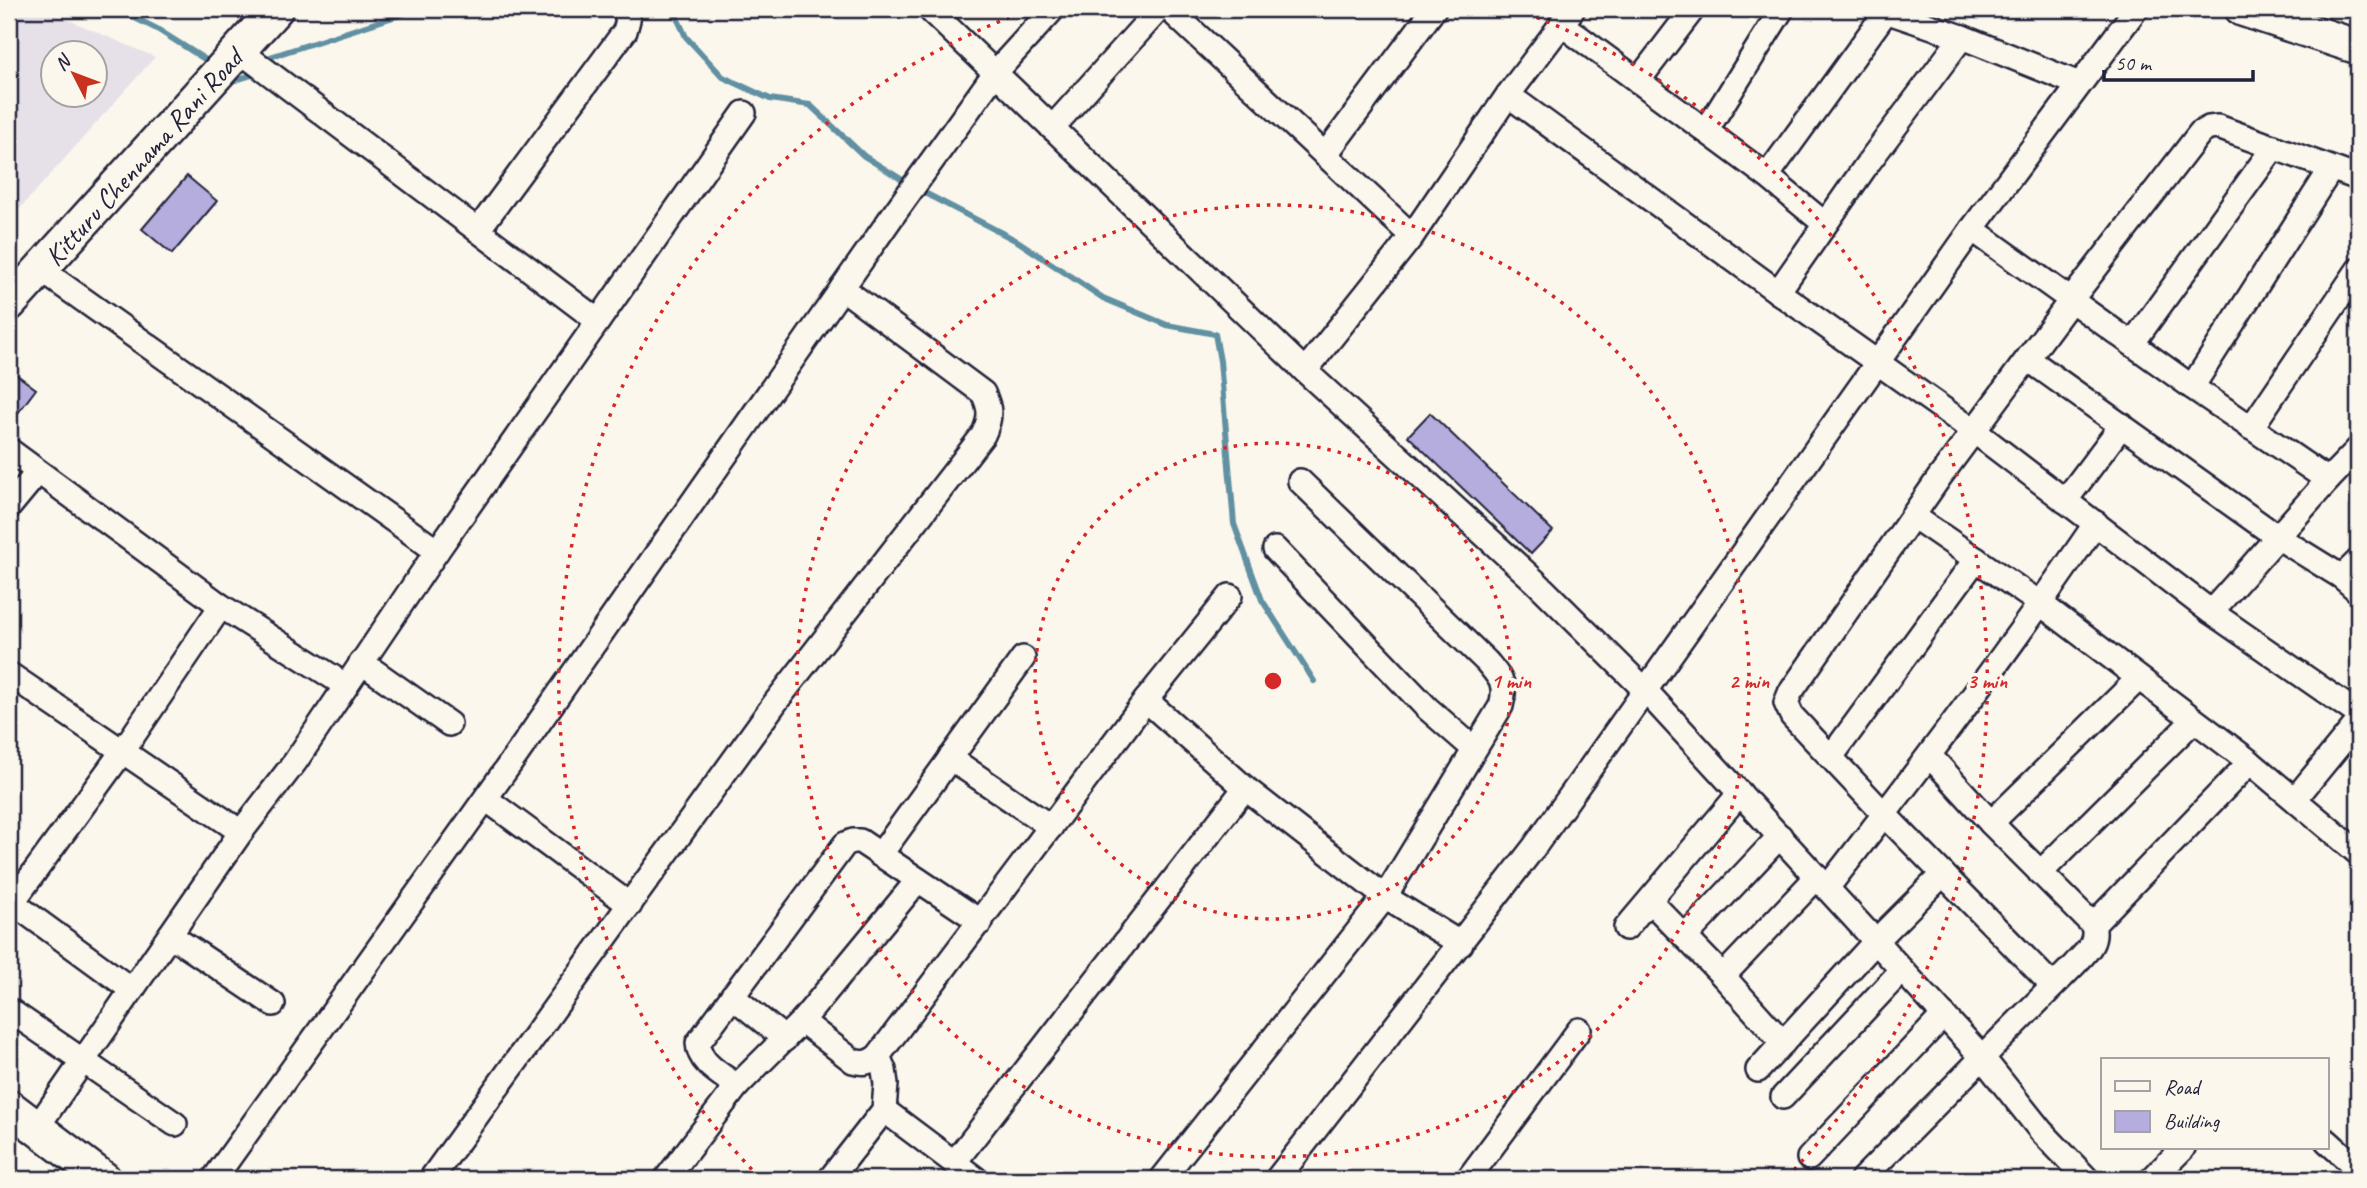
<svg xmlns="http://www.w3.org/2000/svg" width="2367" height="1188" font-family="Caveat,sans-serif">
<rect width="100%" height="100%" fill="#fbf7ec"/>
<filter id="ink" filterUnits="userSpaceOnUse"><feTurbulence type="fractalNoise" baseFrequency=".0143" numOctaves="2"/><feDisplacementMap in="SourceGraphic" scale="14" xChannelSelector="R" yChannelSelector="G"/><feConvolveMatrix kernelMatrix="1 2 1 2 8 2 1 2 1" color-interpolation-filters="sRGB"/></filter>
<g filter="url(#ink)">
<path fill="#e6e1e8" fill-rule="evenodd" d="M9,9h34l112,48 -146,164zM52,52h42v42h-42z"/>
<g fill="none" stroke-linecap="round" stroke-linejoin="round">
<g stroke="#6090a2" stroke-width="6">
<path d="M117,9l40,20 49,31"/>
<path d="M673,9l13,28 37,40 47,22 40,6 54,51 45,28"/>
<path d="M270,57l148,-48"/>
<path d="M236,80l16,-5"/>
<path d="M919,190l100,52 84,56 64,27 48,9 5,27 14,163 28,76 52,81"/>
</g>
</g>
<g fill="#b4adde" stroke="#22223b" stroke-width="2">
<path d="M187,176l30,25 -45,53 -30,-25z"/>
<path d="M9,369l27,20 -27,36z"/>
<path d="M1430,413l123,118 -22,23 -123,-118z"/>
</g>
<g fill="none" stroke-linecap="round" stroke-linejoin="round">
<g stroke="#22223b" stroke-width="28">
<g id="street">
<path d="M929,9l376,362 232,212 107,106 338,368 59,74 46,48"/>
<path d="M1169,9l243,227"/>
<path d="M1880,9l82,28 117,47"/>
<path d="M1561,24l206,152 58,48"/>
<path d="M240,51l358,270"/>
<path d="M1638,81l55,-72"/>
<path d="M1508,95l270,197 196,139 237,181 147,102"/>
<path d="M1052,128l107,-119"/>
<path d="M1706,131l76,-122"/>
<path d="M1325,155l109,-146"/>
<path d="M1767,176l121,-167"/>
<path d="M1972,229l220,158 136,93"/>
<path d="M478,230l147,-199 3,-11 -4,-11"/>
<path d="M40,269l397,282"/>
<path d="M1778,292l90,-129 94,-126"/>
<path d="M2132,344l142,-197"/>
<path d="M2028,359l251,179 63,39 16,14"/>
<path d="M1305,371l107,-135 96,-141 65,-86"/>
<path d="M2192,387l139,-218"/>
<path d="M2251,428l107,-158"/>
<path d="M9,450l212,156 124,79"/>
<path d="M2065,501l57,-76"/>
<path d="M9,507l29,-35"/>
<path d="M1913,516l128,88 209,158 108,91"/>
<path d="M1275,549l152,159 47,41"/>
<path d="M2342,577l16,-16"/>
<path d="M2211,612l117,-132 30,-31"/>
<path d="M361,662l88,62"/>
<path d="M9,674l232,158"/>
<path d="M1146,700l99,88 140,109 76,47"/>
<path d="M1831,757l145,-198"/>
<path d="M950,758l101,69"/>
<path d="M486,799l144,106"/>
<path d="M2295,799l63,-77"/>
<path d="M1991,823l147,-144"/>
<path d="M880,855l143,-197"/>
<path d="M2040,873l154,-153"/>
<path d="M1827,888c93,-119 184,-240 269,-365"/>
<path d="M9,900l123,90"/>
<path d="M1650,901l73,75 60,67"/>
<path d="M9,907l113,-155 99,-146"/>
<path d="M2093,925l157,-163"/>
<path d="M1626,928l114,-135"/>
<path d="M170,935l103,69"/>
<path d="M1685,937l95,-101"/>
<path d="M1723,976l94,-99"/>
<path d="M2053,986l-169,-172 -92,-98 -6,-13 4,-10 149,-215 132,-178 129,-167 9,-5 9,-1 140,51"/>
<path d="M732,996l53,43"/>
<path d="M9,1010l166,114"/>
<path d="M802,1021l51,40c10,3 16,2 25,-5l268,-356 84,-104"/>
<path d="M1758,1070l118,-129 67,-67"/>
<path d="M737,1086c-16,-12 -38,-22 -39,-43l147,-199 8,-3h7l121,81"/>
<path d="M1783,1097l119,-127"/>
<path d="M884,1110l92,69"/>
<path d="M36,1129l205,-297 54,-70 142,-211 307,-438"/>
<path d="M2327,1141l31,28"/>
<path d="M1809,1158l135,-143"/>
<path d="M954,1163l291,-375"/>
<path d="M214,1179l303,-425 374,-536 104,-145 58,-64"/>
<path d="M431,1179l344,-476 208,-268c8,-17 8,-26 0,-42l-141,-105"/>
<path d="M666,1179l71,-93 65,-65 116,-141"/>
<path d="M830,1179l54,-69 2,-26 -2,-14 -6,-14"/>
<path d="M1162,1179l223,-282 116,-191c6,-22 0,-27 -14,-44l-187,-181"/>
<path d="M1277,1179l258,-333 437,-617 164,-220"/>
<path d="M1468,1179l111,-149"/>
<path d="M1862,1179l212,-214c12,-13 24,-22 19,-40l-102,-102 -61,-67"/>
<path d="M2152,1179l31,-31"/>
</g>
</g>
<g stroke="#22223b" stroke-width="38">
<g id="secondary">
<path d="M2242,9l116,38"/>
<path d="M9,304l267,-295"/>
<path d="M9,1107l95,72"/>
</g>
</g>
<use href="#street" stroke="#fbf7ec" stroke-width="23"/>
<use href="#secondary" stroke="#fbf7ec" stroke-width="33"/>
</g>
</g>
<g fill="none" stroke="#d62828" stroke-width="3.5" stroke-dasharray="3.5 7">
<circle cx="1273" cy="681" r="238"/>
<circle cx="1273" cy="681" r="476"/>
<path d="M759 1177A714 714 0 0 1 1029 10M1517 10A714 714 0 0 1 1787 1177"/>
</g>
<g text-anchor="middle" stroke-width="7" stroke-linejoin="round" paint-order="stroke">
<g font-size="28" fill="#22223b" stroke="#fbf7ec">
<text transform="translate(143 157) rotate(-48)" y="10">Kitturu Chennama Rani Road</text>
</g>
</g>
<circle cx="1273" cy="681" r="10" fill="#d62828" stroke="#fbf7ec" stroke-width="3.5"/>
<g font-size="21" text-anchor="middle" font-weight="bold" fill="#d62828" stroke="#fbf7ec" stroke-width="7" stroke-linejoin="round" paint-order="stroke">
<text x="1511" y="688">1 min</text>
<text x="1749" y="688">2 min</text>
<text x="1987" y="688">3 min</text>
</g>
<rect width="2367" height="1188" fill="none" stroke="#fbf7ec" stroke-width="35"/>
<rect x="18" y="18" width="2332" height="1153" fill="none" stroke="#22223b" stroke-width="2.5" filter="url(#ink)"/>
<rect x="2101" y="1058" width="228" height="91" fill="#fbf7ec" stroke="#a4a2a5" stroke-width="2"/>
<rect x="2115" y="1081" width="35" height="10" fill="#fbf7ec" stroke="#a4a2a5" stroke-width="2"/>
<text x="2164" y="1094" font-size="21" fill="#22223b">Road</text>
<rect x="2115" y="1111" width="35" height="21" fill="#b4adde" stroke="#a4a2a5" stroke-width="2"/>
<text x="2164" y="1128" font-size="21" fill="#22223b">Building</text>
<g transform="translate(74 74) rotate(312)"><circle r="33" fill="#fbf7ec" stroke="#a4a2a5" stroke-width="2"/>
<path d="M0-5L12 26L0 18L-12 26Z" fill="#c8321e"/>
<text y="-10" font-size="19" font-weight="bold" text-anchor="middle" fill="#22223b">N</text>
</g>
<path d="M2104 70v10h149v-10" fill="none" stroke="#22223b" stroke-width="3.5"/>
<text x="2115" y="70" font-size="21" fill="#22223b" stroke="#fbf7ec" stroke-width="5" paint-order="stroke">50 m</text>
</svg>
